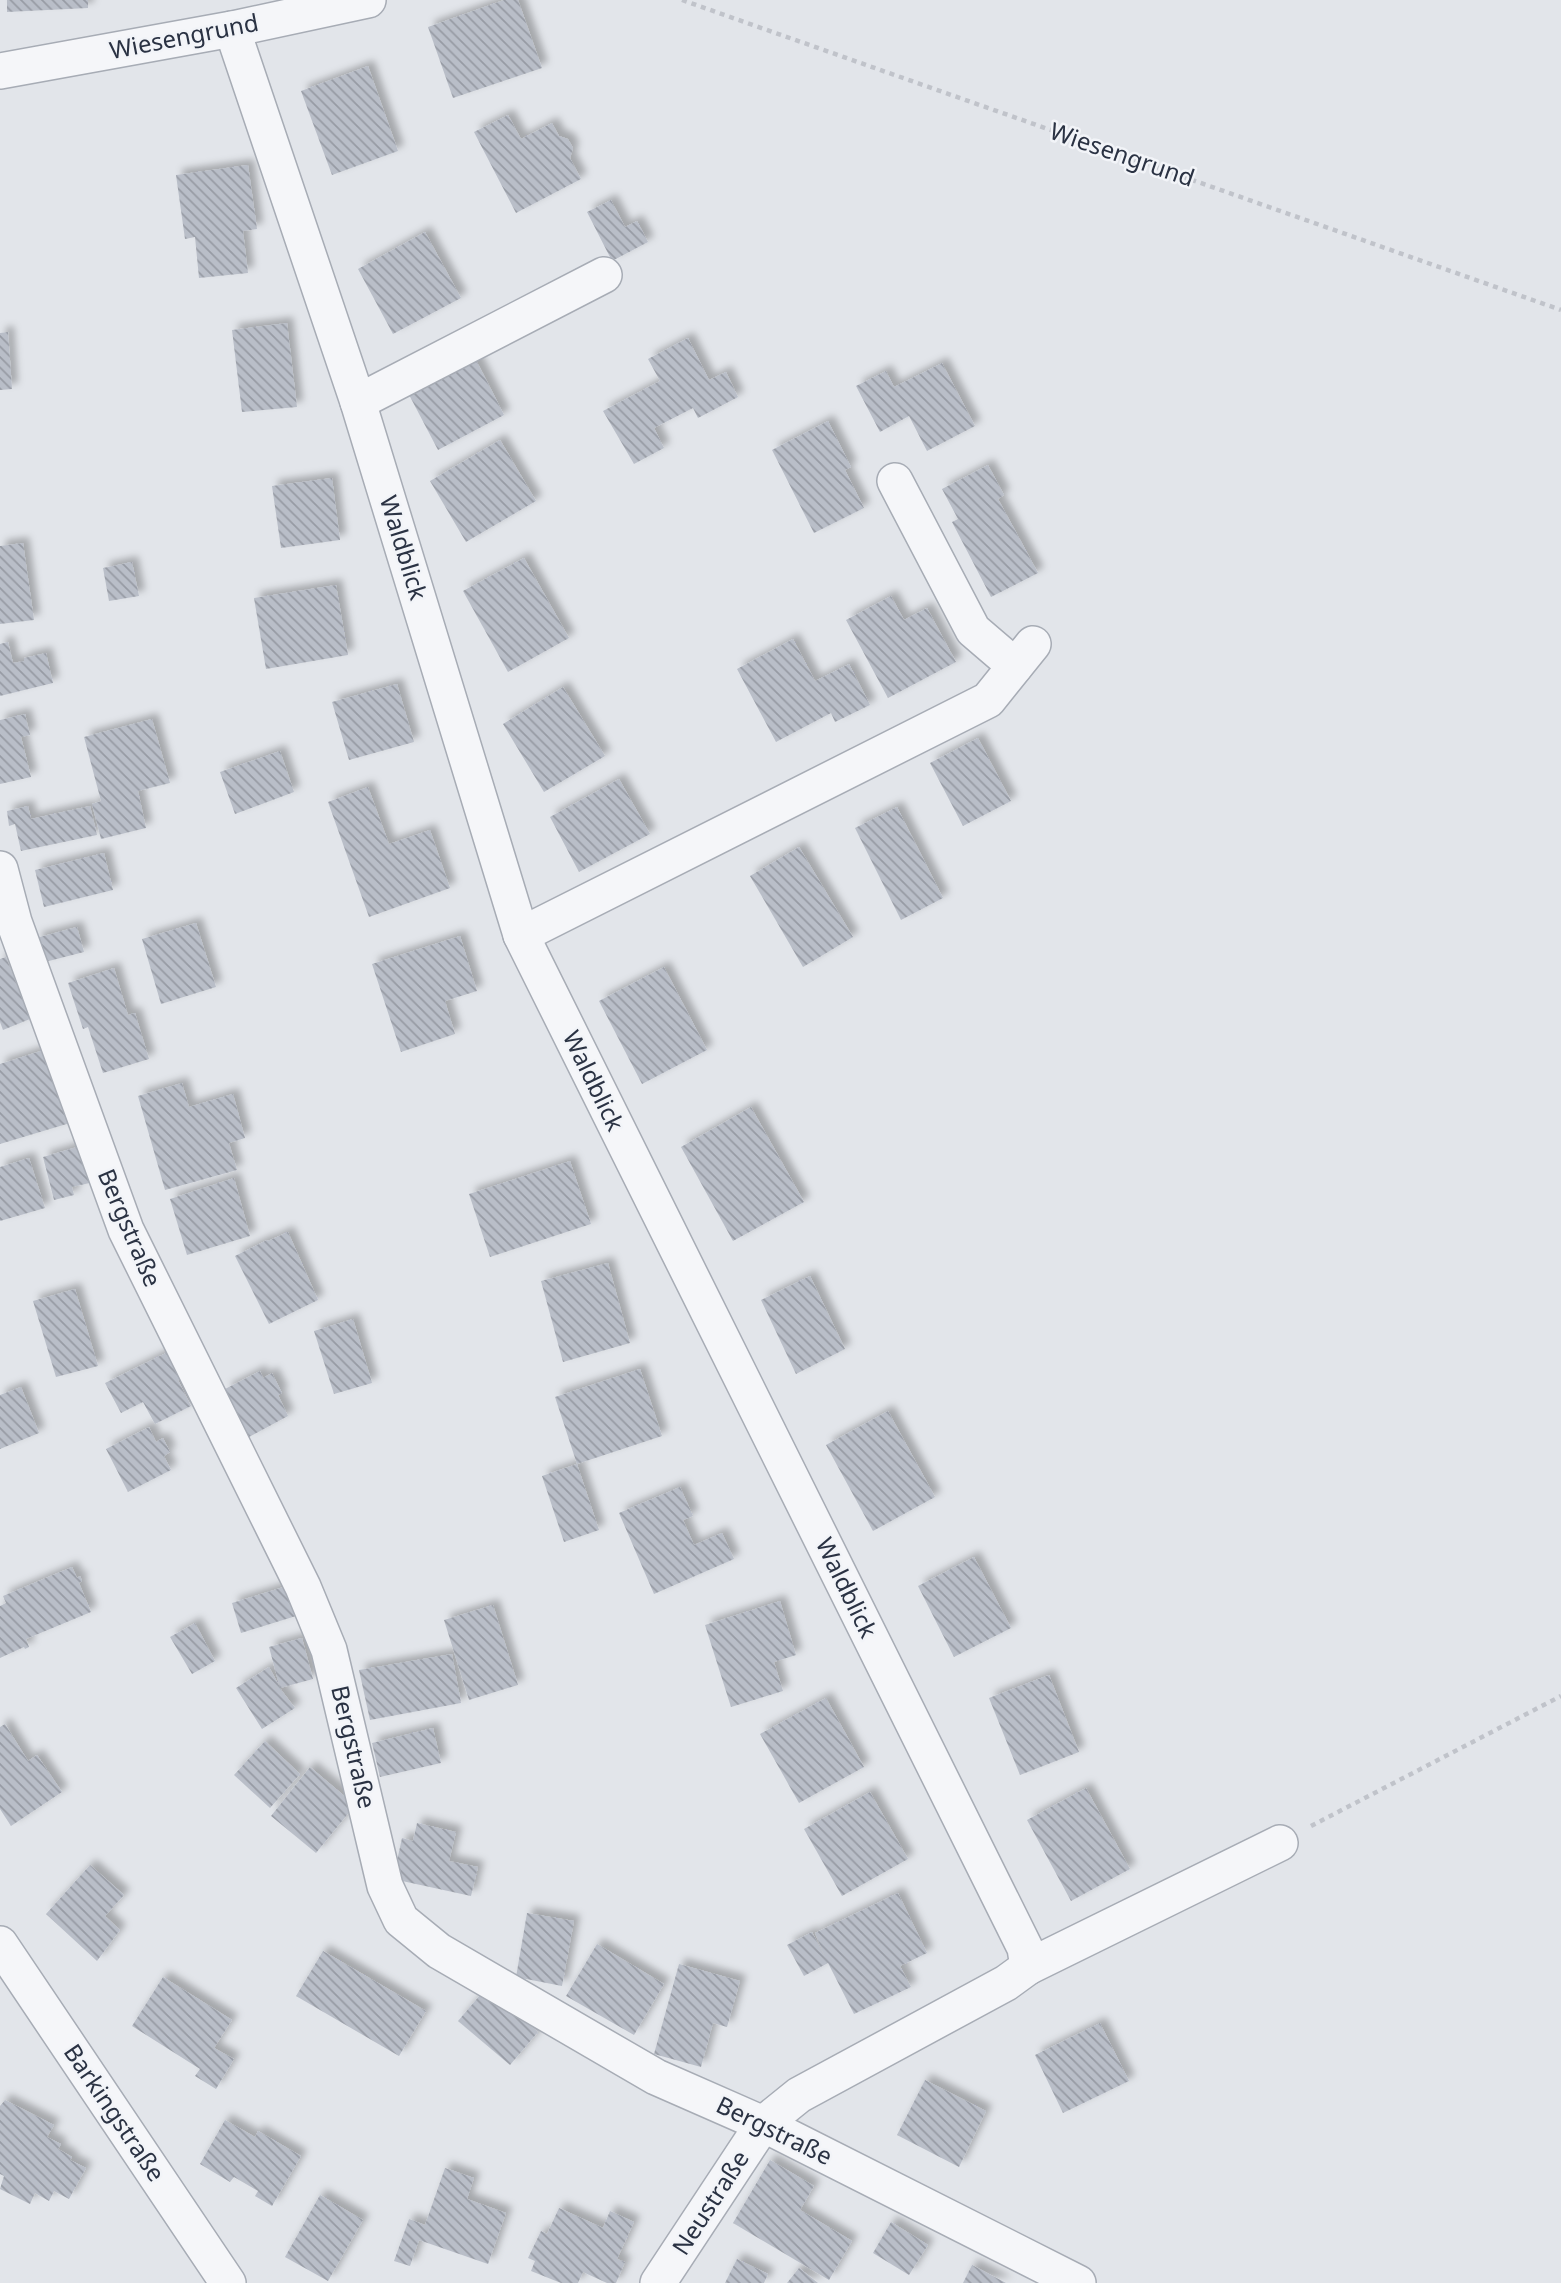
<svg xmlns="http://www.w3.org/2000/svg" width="1561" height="2283" font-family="'Noto Sans',sans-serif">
<defs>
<pattern id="building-back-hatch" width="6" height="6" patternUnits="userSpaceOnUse" patternTransform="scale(1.75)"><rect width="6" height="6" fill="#b9bec8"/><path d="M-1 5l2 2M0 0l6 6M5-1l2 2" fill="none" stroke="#979ba4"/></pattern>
<filter id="shadow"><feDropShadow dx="6" dy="-6" stdDeviation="3.5" flood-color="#0004"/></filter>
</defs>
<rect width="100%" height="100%" fill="#e2e5ea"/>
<g fill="url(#building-back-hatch)" filter="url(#shadow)">
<path d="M7,0h81v8l-81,4z"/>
<path d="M504,0h14l24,68 -89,30 -25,-71z"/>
<path d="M368,66l30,85 -66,24 -31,-84z"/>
<path d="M508,115l13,24 31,-16 7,13 9,3 5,9 -3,10 11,21 -65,34 -42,-81z"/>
<path d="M248,165l9,64 -14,2 5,42 -49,5 -4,-41 -10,2 -9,-64z"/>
<path d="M611,200l14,27 12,-6 11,21 -36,19 -25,-49z"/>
<path d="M425,232l36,66 -68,36 -35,-65z"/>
<path d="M287,323l10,84 -55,5 -10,-82z"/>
<path d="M8,332l4,57 -12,1v-57z"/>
<path d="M688,338l21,42 17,-8 12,25 -40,21 -5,-10 -39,20 10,20 -30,16 -31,-53 57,-30 -12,-22z"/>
<path d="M473,354l31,61 -66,35 -32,-61z"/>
<path d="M942,363l33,63 -48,25 -18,-35 -29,16 -24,-46 30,-15 8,16z"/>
<path d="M828,421l23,46 -6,3 19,38 -50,25 -42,-83z"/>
<path d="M500,440l36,61 -70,41 -36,-61z"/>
<path d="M988,465l16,30 -6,4 40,74 -47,24 -39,-75 6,-3 -16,-30z"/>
<path d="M332,478l8,62 -59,8 -9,-62z"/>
<path d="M23,543l11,77 -34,4v-78z"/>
<path d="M524,558l45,80 -61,34 -45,-81z"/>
<path d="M132,562l7,34 -30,5 -6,-33z"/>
<path d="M336,585l12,70 -82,14 -12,-71z"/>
<path d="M891,596l13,24 23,-12 29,54 -68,36 -42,-78z"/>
<path d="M793,639l22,42 34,-17 21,41 -35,17 -4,-9 -55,29 -39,-73z"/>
<path d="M8,642l5,21 11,-2v-3l22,-5 7,30 -53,13v-52z"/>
<path d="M397,684l17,58 -65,18 -17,-58z"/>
<path d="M563,687l42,69 -61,36 -41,-68z"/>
<path d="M25,714l5,21 -9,2 10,40 -31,7v-64z"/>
<path d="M152,719l18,64 -32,8 8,37 -45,11 -9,-35 9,-3 -17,-64z"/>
<path d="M978,738l33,63 -48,25 -33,-63z"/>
<path d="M280,751l14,41 -59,22 -15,-42z"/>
<path d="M619,779l31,55 -71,38 -29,-55z"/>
<path d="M368,787l21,57 41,-14 20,58 -81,29 -41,-115z"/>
<path d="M28,806l3,13 59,-13 7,29 -76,16 -6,-27 -6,2 -2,-15z"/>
<path d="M897,807l46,91 -42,22 -46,-92z"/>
<path d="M799,847l54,90 -50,30 -53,-91z"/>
<path d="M104,853l9,37 -69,17 -9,-37z"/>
<path d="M196,923l20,64 -55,17 -19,-65z"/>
<path d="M77,927l7,25 -43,11 -5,-25z"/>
<path d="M460,936l17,55 -32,10 10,33 -54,18 -29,-88z"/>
<path d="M6,957l24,62 -27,11 -3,-8v-63z"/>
<path d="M664,967l43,83 -65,34 -43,-83z"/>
<path d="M114,968l14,47 7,-2 14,46 -46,14 -15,-46 -5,2 -15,-46z"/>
<path d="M47,1049l23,74 -70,21v-80z"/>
<path d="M182,1083l7,24 44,-13 12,44 -16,5 8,27 -72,20 -27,-94z"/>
<path d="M751,1107l53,95 -71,39 -52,-94z"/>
<path d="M84,1145l10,37 -22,5 2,8 -20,5 -11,-43z"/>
<path d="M29,1158l16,50 -45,13v-54z"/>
<path d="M570,1161l21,63 -101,33 -21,-63z"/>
<path d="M234,1178l16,58 -63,19 -17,-56z"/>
<path d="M288,1232l30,68 -49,24 -34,-68 32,-16 1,1z"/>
<path d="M608,1263l22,80 -67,19 -22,-81z"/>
<path d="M810,1276l35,73 -49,25 -35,-74z"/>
<path d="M75,1289l23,77 -42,11 -23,-76z"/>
<path d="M353,1319l19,64 -38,11 -20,-63z"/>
<path d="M172,1350l15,25 -9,5 13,26 -36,18 -12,-22 -22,11 -16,-30z"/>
<path d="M640,1369l22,67 -85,28 -22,-67z"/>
<path d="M260,1371l3,7 9,-5 10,20 -4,2 10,21 -39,21 -24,-48z"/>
<path d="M21,1387l18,46 -39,16v-54z"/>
<path d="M888,1411l47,86 -62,34 -47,-86z"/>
<path d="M149,1427l7,15 7,-4 7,14 -6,4 7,14 -43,22 -22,-43z"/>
<path d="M577,1464l22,66 -35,12 -22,-66z"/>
<path d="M680,1487l13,29 -10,4 11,25 28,-12 12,26 -80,35 -35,-81z"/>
<path d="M974,1557l37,71 -57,29 -36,-71z"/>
<path d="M72,1567l5,11 3,-2 2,5 -3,2 12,29 -65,27 3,8 -4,2 -1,-2 -24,11v-52l6,-3 -3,-7z"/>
<path d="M287,1586l9,30 -55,17 -9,-30z"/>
<path d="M780,1601l16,54 -22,7 9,29 -52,16 -26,-82z"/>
<path d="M493,1605l25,80 -49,15 -25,-80z"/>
<path d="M195,1623l20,38 -23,13 -22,-37z"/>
<path d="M302,1638l11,41 -33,9 -11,-41z"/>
<path d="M452,1654l9,49 -91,17 -11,-50z"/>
<path d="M269,1667l13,24 13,17 -33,21 -26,-41z"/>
<path d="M1049,1675l30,77 -59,23 -31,-77z"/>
<path d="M826,1698l38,69 -65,36 -39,-69z"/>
<path d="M5,1724l23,37 9,-6 25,37 -51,34 -11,-17v-82z"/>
<path d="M433,1728l8,35 -61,14 -8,-34z"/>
<path d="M265,1741l35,33 -30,34 -36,-33z"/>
<path d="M310,1767l45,38 -39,48 -45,-37z"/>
<path d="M1086,1788l44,81 -59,32 -44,-81z"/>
<path d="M870,1792l38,67 -66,37 -38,-67z"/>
<path d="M417,1823l39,9 -7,29 29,6 -7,29 -78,-17 9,-41 11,3z"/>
<path d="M90,1865l34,30 -19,21 15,14 -23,31 -51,-47z"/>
<path d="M898,1893l29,60 -27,13 11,21 -57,27 -26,-51 -24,13 -17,-31 25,-13 13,25 -10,-24z"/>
<path d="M527,1913l47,8 -12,65 -46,-9z"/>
<path d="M597,1944l67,40 -30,51 -68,-39z"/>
<path d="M323,1951l103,60 -27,45 -103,-60z"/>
<path d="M679,1964l61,17 -13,46 -14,-4 -12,44 -47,-13z"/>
<path d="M163,1977l69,43 -18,28 20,11 -18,30 -21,-13 5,-7 -68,-43z"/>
<path d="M486,1988l52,44 -28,33 -52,-44z"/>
<path d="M1100,2023l29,58 -66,32 -28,-58z"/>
<path d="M925,2080l61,31 -27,56 -62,-32z"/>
<path d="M5,2100l49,25 -7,12 14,7 -3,5 14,8 -2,3 16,8 -17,31 -15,-8 -5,10 -14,-8 -5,11 -30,-15 4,-13 -4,-2v-68z"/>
<path d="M225,2120l30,17 3,-6 43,25 -29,50 -17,-10 3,-5 -24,-14 -4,5 -30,-18z"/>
<path d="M770,2160l44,26 -14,24 52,31 -23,39 -96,-57z"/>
<path d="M445,2168l29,10 -7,21 39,14 -18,51 -69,-24 -9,26 -16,-5 15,-42 16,6z"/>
<path d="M320,2195l43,25 -35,61 -43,-24z"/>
<path d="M559,2208l44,20 7,-17 24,11 -17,37 8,3 -9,21h-9l-24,-11 -5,11h-17l-30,-12 4,-10 -7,-3 13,-27 6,3z"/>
<path d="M891,2222l37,23 -19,30 -36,-22z"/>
<path d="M737,2259l31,15 -4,9h-39z"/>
<path d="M972,2265l34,18h-43z"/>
<path d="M799,2268l19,15h-31z"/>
</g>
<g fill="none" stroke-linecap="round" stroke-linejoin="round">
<g stroke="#a7acb5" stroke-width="38">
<g id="minor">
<path d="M232,29l126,373 163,533 504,1013 3,19 -22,16 -207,112 -36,29 -105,159"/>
<path d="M0,71l232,-42 136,-29"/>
<path d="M358,402l246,-127"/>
<path d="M895,481l78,149 42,36"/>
<path d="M0,869l14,53 112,308 177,357 26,63 56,236 16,34 38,31 217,126 107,47 315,159"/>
<path d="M521,935l467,-235 45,-56"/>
<path d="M0,1944l228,339"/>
<path d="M1028,1967l252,-124"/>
</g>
</g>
<g stroke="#c0c3ca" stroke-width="4.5" stroke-dasharray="5 5" stroke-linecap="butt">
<path d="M682,0l879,310"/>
<path d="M1311,1826l250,-130"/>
</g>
<use href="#minor" stroke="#f5f6f9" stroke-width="35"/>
</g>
<g text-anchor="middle" stroke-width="5" stroke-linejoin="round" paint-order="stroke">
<g font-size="24" fill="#2a3243" stroke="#f2f4f8">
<text transform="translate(184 37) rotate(-11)" y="8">Wiesengrund</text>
<text transform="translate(1122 155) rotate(19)" y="8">Wiesengrund</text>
<text transform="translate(403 548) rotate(73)" y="8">Waldblick</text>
<text transform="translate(593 1081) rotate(64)" y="8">Waldblick</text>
<text transform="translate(129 1228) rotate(67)" y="8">Bergstraße</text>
<text transform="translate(846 1588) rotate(64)" y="8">Waldblick</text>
<text transform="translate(353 1747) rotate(77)" y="8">Bergstraße</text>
<text transform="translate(114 2113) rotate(56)" y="8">Barkingstraße</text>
<text transform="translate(774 2131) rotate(26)" y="8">Bergstraße</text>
<text transform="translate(711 2203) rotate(-57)" y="8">Neustraße</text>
</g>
</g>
</svg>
